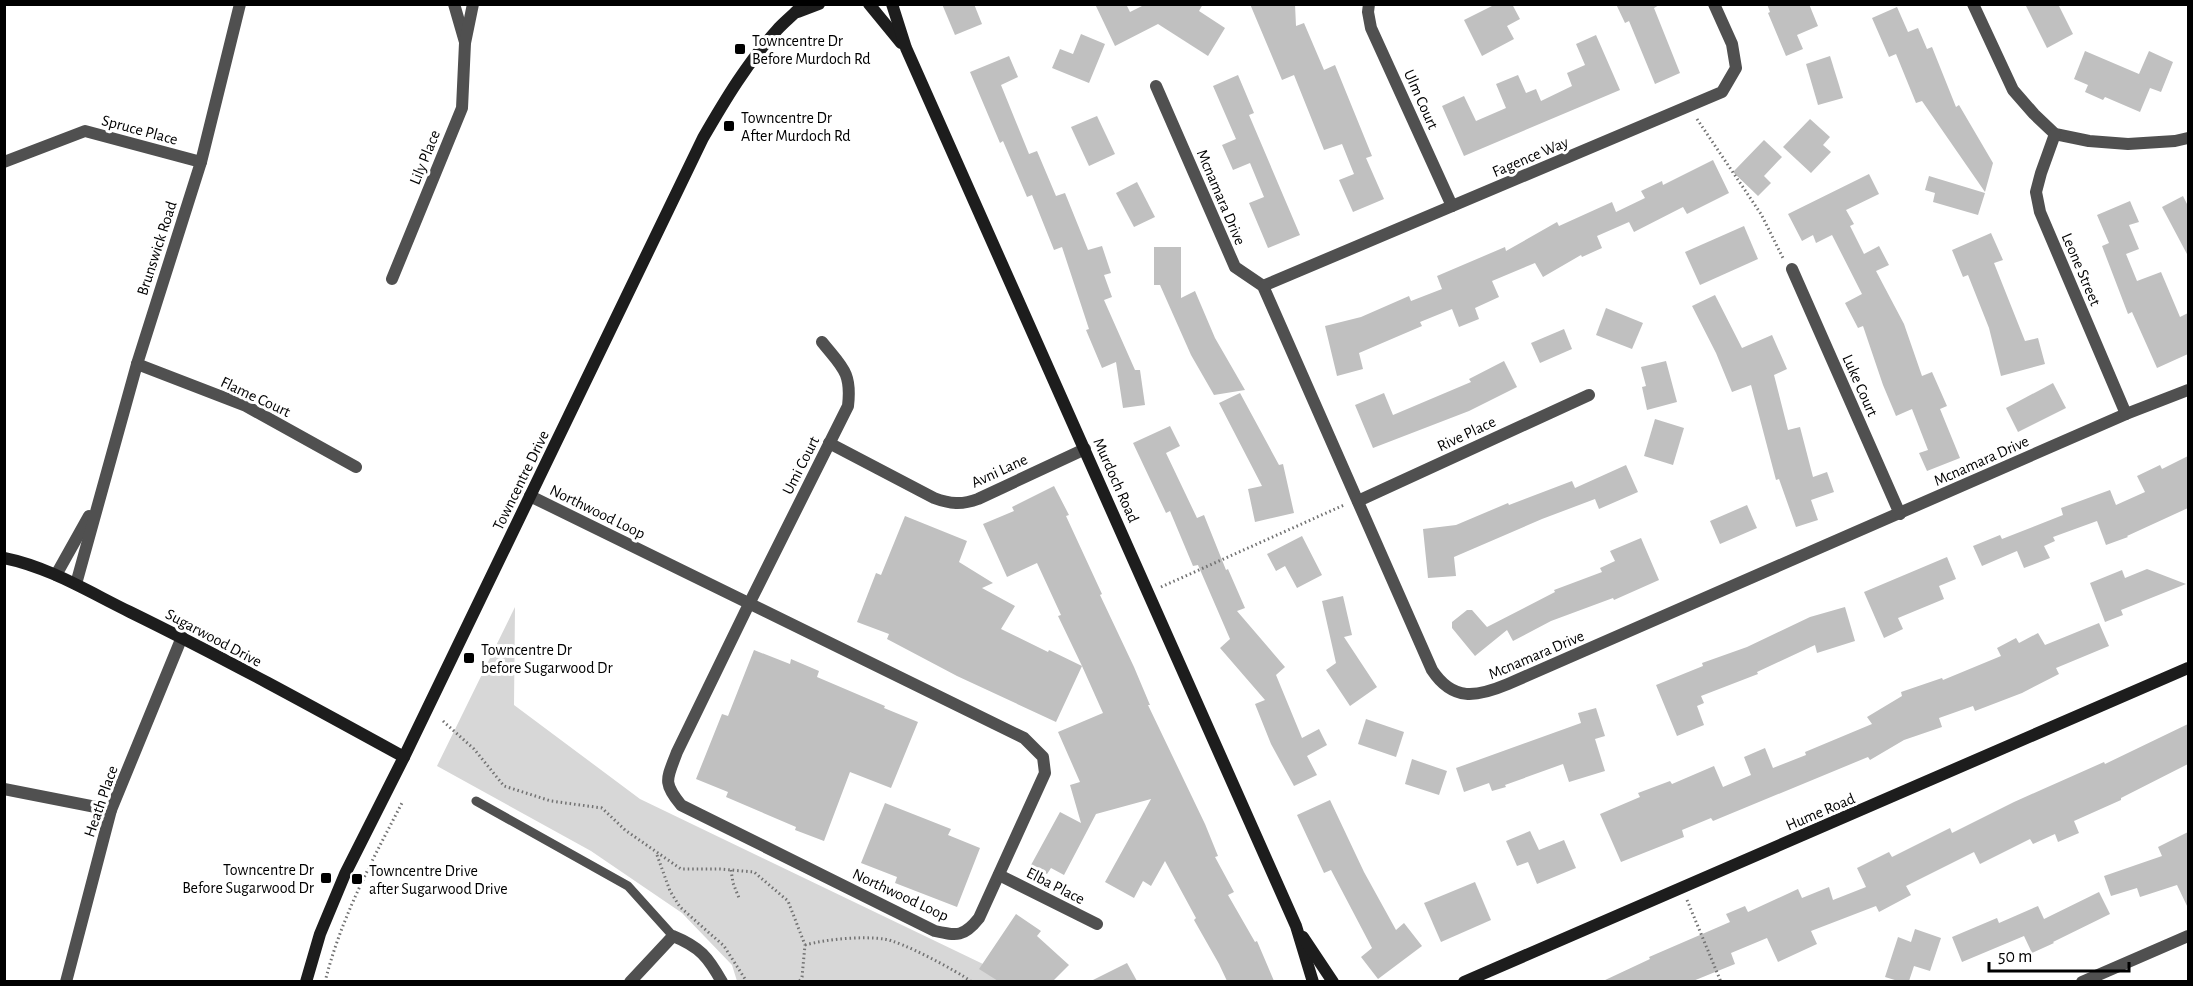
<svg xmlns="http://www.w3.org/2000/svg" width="2193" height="986" font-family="'Alegreya Sans',sans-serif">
<rect width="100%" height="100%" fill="#fff"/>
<path fill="#d7d7d7" d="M515,607l-1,98 126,94 368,177 2,5h-273l-5,-16 -50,-52 -91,-62 -154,-85z"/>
<g fill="#c0c0c0">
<path d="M942,4h32l8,20 -27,11z"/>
<path d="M1095,4h31l4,8 16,-8h57l-4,7 26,17 -17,28 -50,-32 -43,22z"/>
<path d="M1250,4h45l1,22 8,-3 20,47 11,-5 37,91 -6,2 18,41 -31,13 -14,-32 15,-6 -12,-30 -18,6 -30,-75 -12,5z"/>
<path d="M1496,4h16l8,15 -13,7 7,13 -32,17 -18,-36z"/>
<path d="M1616,4h45l-7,4 26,65 -25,11 -26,-63 -4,2z"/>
<path d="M1767,4h42l9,22 -21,9 6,14 -17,7 -18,-43 2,-1z"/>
<path d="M2025,4h33l15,30 -26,14z"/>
<path d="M1897,7l11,25 10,-4 9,21 5,-2 24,60 3,-2 34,58 -8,29 -63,-91 -6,2 -20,-49 -7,3 -17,-39z"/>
<path d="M1081,34l24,10 -16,39 -37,-15 8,-19 13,5z"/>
<path d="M1596,35l24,55 -156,66 -22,-50 22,-10 12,25 30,-13 -10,-24 22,-9 8,18 10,-4 5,12 31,-15 -5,-13 18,-8 -9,-21z"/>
<path d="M2085,51l54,23 10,-23 24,11 -12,30 -11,-4 -10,24 -35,-15 -2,3 -18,-8 3,-7 -14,-6z"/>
<path d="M1009,56l9,21 -17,8 28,69 8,-3 19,45 9,-3 23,57 14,-4 9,27 -7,2 8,22 -8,3 31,70h5l5,35 -22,3 -7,-46 -14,6 -16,-38 3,-1 -27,-82 -8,3 -22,-55 -5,2 -24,-56 -3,2 -30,-71z"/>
<path d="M1830,56l13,42 -25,7 -12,-41z"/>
<path d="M1238,75l16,38 -5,2 51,120 -32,13 -19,-45 15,-6 -14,-34 -17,7 -11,-25 14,-6 -23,-53z"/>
<path d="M1097,116l18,38 -26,12 -18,-39z"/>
<path d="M1810,119l20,18 -7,8 8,7 -20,21 -28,-26z"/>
<path d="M1764,140l18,17 -18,19 7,7 -13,13 -25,-24z"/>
<path d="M1713,160l16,33 -42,21 -4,-7 -49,25 -5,-10 -32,14 5,12 -20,9 -1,-2 -38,22 -8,-14 -43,18 7,16 -24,11 4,11 -20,8 -7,-18 -32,13 2,4 -63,27 4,16 -26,7 -12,-50 36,-9 48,-21 2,5 31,-12 -5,-13 68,-29 1,4 51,-29 2,4 53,-24 4,10 29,-14 -4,-7 21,-10 1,4z"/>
<path d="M1869,174l10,20 -33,16 8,14 -4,2 14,28 15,-8 10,19 -13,6 28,53 18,52 10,-4 15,34 -7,3 20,49 -33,13 -8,-18 9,-3 -16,-41 -16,7 -13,-31 -20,-59 -5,2 -13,-25 17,-9 -30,-59 -16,8 -3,-8 -11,6 -14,-27z"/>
<path d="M1929,176l56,17 -7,22 -45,-13 2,-9 -10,-3z"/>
<path d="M1137,182l18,35 -21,10 -18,-34z"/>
<path d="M2183,196l5,10v50l-26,-49z"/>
<path d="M2130,201l9,21 -10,3 10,24 -13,5 11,27 24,-9 19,45 8,-4v41l-31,14 -25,-56 -4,2 -26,-68 7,-3 -12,-28z"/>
<path d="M1744,226l14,33 -58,26 -15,-33z"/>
<path d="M1991,233l12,27 -9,3 31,78 13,-3 7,26 -44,12 -12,-48 -21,-53 -5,2 -11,-27z"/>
<path d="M1154,247h27v51l14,-7 20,47 30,52 -31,5 -23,-40 -31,-70h-6z"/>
<path d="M1715,295l27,53 30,-13 15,34 -13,6 14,55 12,-3 13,50 14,-5 7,20 -23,8 7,20 -22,7 -17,-48 -3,1 -25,-95 -19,7 -16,-39 -24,-47z"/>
<path d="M1606,308l37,15 -11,26 -36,-14z"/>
<path d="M1564,329l8,20 -32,14 -9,-20z"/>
<path d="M1504,361l13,26 -48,24 -96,37 -18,-43 29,-12 9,22 78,-33 -2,-3z"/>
<path d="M1666,361l11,41 -30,8 -5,-23 4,-1 -5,-19z"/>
<path d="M2053,383l13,25 -48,24 -12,-24z"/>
<path d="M1240,393l39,72 4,-1 11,49 -39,9 -7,-33 14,-3 -43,-83z"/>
<path d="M1655,419l29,9 -11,37 -29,-9z"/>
<path d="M1170,426l10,20 -14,7 31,65 7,-3 22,55 2,-1 17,39 -8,3 48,56 -9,8 26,63 17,-9 8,16 -20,11 10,19 -23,11 -23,-42 -16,-40 10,-4 -45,-52 10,-9 -32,-74 -5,1 -23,-55 -4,2 -33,-70z"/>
<path d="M2188,456v52l-61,28 1,1 -22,8 -9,-24 -44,16 2,4 -11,5 6,12 -26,10 -7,-17 -35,15 -9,-20 27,-11 2,4 61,-24 -2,-7 49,-18 6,15 29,-13 -8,-16 23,-11 2,4z"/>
<path d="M1626,465l12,27 -39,17 -4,-10 -53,20 -88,38 2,19 -28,2 -5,-49 33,-4 52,-22 1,2 63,-24 3,7z"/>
<path d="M1054,486l15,29 -3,1 36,78 -2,1 34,72 16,38h-2l57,119 13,32 -3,1 19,35 -6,3 27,47 2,-1 17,40h-47l-8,-17 -25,-44 2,-2 -31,-57 -14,25 -8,-5 -9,17 -29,-16 46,-83 -55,15 -32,61 -13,-7 -4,6 -16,-9 29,-53 21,11 -11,-38 10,-3 -22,-50 45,-19 -21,-47 -26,56 -99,-46 -70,-37 2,-5 -32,-12 19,-49 5,2 24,-59 62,25 -8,21 34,21 -11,5 33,18 -14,23 47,23 1,-2 33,16 -24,-50 3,-1 -24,-52 -30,14 -24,-53 31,-13 -2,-4z"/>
<path d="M1747,505l10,23 -37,16 -10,-23z"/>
<path d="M1302,536l20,39 -25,13 -12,-22 -9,5 -9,-17z"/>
<path d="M1641,538l18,42 -45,20 -1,-2 -62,23 -38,20 -6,-11 -32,26 -23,-28v-6l15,-12h5l15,17 68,-35 -1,-2 48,-18 -2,-4 15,-7 -5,-10z"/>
<path d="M1947,557l9,22 -17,7 5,13 -46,19 5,11 -19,9 -20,-46z"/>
<path d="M2147,569l39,15 -65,26 2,5 -18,7 -15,-39 32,-13 3,8z"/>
<path d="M1343,596l9,39 -8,2 33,50 -27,19 -24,-36 10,-7 -14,-62z"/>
<path d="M1845,607l10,34 -38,12 -2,-8 -58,27 1,2 -57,22 3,7 -7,3 7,19 -27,11 -21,-51 47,-19 -1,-3 45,-16 63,-30z"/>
<path d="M2099,623l10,23 -53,22 3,6 -37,19 -47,18 -2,-5 -34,12 3,9 -38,13 -34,20 -2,-3 -155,64 -2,-3 -29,12 2,7 -63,25 -21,-48 40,-17 -2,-4 32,-12 2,3 42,-18 9,21 28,-12 -7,-18 21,-9 8,20 33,-13 -1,-3 67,-28 -5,-7 35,-21 -1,-4 41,-14 1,2 58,-24 -4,-8 19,-10 3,5 19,-10 7,12z"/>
<path d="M754,650l36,14 1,-5 28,12 -2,6 68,29 -1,2 34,14 -27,66 -41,-16 -26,69 -29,-11 1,-3 -70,-30 2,-5 -32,-13 26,-65 6,2z"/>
<path d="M1596,708l9,28 -10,3 10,32 -36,11 -6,-18 -58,21 1,2 -14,4 -3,-8 -25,9 -8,-24 125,-45 -3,-10z"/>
<path d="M1366,719l38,13 -8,25 -38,-13z"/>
<path d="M2188,724v40l-67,34v2l-47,21 5,12 -21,9 -3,-8 -22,10 -3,-5 -50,25 -6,-12 -68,34 5,9 -32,17 -3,-6 -65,25 6,13 -39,18 -11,-24 -36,15 4,11 -42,17h-90l47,-22 -1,-2 81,-35 -4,-8 19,-8 3,6 50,-23 4,9 27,-11 4,13 33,-13 -9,-19 32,-16 3,5 58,-29 2,5 62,-31 90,-40 1,2z"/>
<path d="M1412,759l35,12 -8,24 -34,-11z"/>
<path d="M1330,800l34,72 32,58 8,-7 18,23 -44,33 -17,-22 11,-9 -41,-78 -7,3 -27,-58z"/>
<path d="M885,803l66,26 -3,6 32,13 -23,59 -62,-24 2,-6 -36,-14z"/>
<path d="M1530,831l9,19 25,-10 12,28 -39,16 -9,-22 -11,4 -11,-25z"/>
<path d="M2188,832v76l-11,-23 -37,12 -3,-9 -26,8 -7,-20 58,-20 -4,-9z"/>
<path d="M1475,882l16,38 -50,22 -17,-39z"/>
<path d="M2099,892l11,22 -57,28 1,1 -22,10 -8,-17 -62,26 -10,-25 45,-19 2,5 39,-17 6,13z"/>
<path d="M1016,914l25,17 -4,5 32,29 -16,16h-55l-19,-12z"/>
<path d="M1915,929l26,9 -11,33 -16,-5 -5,15h-11l-13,-4 13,-40 13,5z"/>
<path d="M1127,963l10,18h-46z"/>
</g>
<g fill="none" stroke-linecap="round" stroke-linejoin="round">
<g stroke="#727272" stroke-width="3" stroke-dasharray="1.5 3" stroke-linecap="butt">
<path d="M1697,119l64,95 22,44"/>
<path d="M1161,587l183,-82"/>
<path d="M443,721l31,28 30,37 47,15 51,7 23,22 56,39h39l34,3 34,29 17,44 -3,32 -3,5"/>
<path d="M657,855l13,36 10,16 44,39 23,36"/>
<path d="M731,870l2,13 6,15"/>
<path d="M1687,900l34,82"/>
<path d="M805,945c22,-6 57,-9 79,-6 17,2 73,32 88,43"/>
<path d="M325,982c16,-65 48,-123 78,-181"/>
</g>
<path stroke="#505050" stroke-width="9" d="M476,801l152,85 45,50"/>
<g stroke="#505050" stroke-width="12">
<path d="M454,4l11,38"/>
<path d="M1369,4l-1,8 3,16 81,178"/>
<path d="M1973,4l40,86 21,24 21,20 34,7 39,3 47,-3 13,-3"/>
<path d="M1156,86l79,181 28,19 169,384c21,32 45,27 76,14l618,-270 62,-24"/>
<path d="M2055,134l-14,39 -5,19 4,20 86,202"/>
<path d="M4,162l81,-31 116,31"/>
<path d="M1792,269l108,245"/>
<path d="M392,279l70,-171 3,-65 8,-39"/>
<path d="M1263,286l459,-194 14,-24 -4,-24 -18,-40"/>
<path d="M137,364l109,42 110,61"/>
<path d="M829,443l105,55c16,6 28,7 44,1l107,-50"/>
<path d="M530,496l494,242 19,19 2,16 -66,145c-15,19 -22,18 -44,13l-254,-126c-19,-23 -14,-26 -4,-53l72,-148 99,-198c4,-34 -6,-39 -26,-64"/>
<path d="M1358,501l231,-106"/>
<path d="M56,575l33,-59"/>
<path d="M76,584l61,-220 64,-202 39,-158"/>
<path d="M4,789l107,21"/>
<path d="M999,875l98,49"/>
<path d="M66,982l45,-172 71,-173"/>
<path d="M630,982l43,-46c27,11 35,21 49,46"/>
<path d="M2082,982l106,-46"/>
</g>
<g stroke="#1d1d1d" stroke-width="12">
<path d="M869,4l32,39"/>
<path d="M892,4l14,44 390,878 17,56"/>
<path d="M798,12l21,-8"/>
<path d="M4,558c45,9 85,34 126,54 92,45 183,95 274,145"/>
<path d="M1303,937l30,45"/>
<path d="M306,982l14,-48 25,-60 59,-117 299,-619c22,-38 44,-75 74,-108 8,-9 18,-16 26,-26"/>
<path d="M1464,982l724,-314"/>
</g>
</g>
<g fill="#000" stroke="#fff" stroke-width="2">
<rect x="734" y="43" width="12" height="12" rx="3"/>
<rect x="723" y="120" width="12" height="12" rx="3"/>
<rect x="463" y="652" width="12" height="12" rx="3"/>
<rect x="320" y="872" width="12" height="12" rx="3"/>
<rect x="351" y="873" width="12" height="12" rx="3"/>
</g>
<g text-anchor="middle" stroke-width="6" stroke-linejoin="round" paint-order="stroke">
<g font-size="16" fill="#000" stroke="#fff" text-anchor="start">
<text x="752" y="46">Towncentre Dr<tspan x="752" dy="18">Before Murdoch Rd</tspan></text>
<text x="741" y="123">Towncentre Dr<tspan x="741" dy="18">After Murdoch Rd</tspan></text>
<text x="481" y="655">Towncentre Dr<tspan x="481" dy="18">before Sugarwood Dr</tspan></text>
<text x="314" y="875" text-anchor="end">Towncentre Dr<tspan x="314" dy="18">Before Sugarwood Dr</tspan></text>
<text x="369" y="876">Towncentre Drive<tspan x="369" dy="18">after Sugarwood Drive</tspan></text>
</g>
<g font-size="16" fill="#000" stroke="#fff">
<text transform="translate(1422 99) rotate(66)" y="6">Ulm Court</text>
<text transform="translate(140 129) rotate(15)" y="6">Spruce Place</text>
<text transform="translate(1530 156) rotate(-23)" y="6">Fagence Way</text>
<text transform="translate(424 157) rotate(-68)" y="6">Lily Place</text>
<text transform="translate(1222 197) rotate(67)" y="6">Mcnamara Drive</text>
<text transform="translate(156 248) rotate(-72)" y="6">Brunswick Road</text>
<text transform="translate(2082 269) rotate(67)" y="6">Leone Street</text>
<text transform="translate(1861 385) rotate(66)" y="6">Luke Court</text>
<text transform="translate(256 396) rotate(25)" y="6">Flame Court</text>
<text transform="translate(1466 433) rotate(-25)" y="6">Rive Place</text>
<text transform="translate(1981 460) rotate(-24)" y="6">Mcnamara Drive</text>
<text transform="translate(800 465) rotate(-63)" y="6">Umi Court</text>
<text transform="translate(999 470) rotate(-25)" y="6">Avni Lane</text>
<text transform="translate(520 480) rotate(-64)" y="6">Towncentre Drive</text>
<text transform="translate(1117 480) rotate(66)" y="6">Murdoch Road</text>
<text transform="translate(598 511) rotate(26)" y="6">Northwood Loop</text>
<text transform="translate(214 637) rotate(28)" y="6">Sugarwood Drive</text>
<text transform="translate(1536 654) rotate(-23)" y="6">Mcnamara Drive</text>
<text transform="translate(100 801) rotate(-71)" y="6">Heath Place</text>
<text transform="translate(1820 811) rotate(-23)" y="6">Hume Road</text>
<text transform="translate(1056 885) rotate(27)" y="6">Elba Place</text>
<text transform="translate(901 894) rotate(25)" y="6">Northwood Loop</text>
</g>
</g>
<rect width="2193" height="986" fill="none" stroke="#000000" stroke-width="12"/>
<path d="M1989 962v9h140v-9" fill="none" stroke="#000000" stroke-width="3"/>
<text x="1998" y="962" font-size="18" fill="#000000" stroke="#ffffff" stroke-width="4.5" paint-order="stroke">50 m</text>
</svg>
